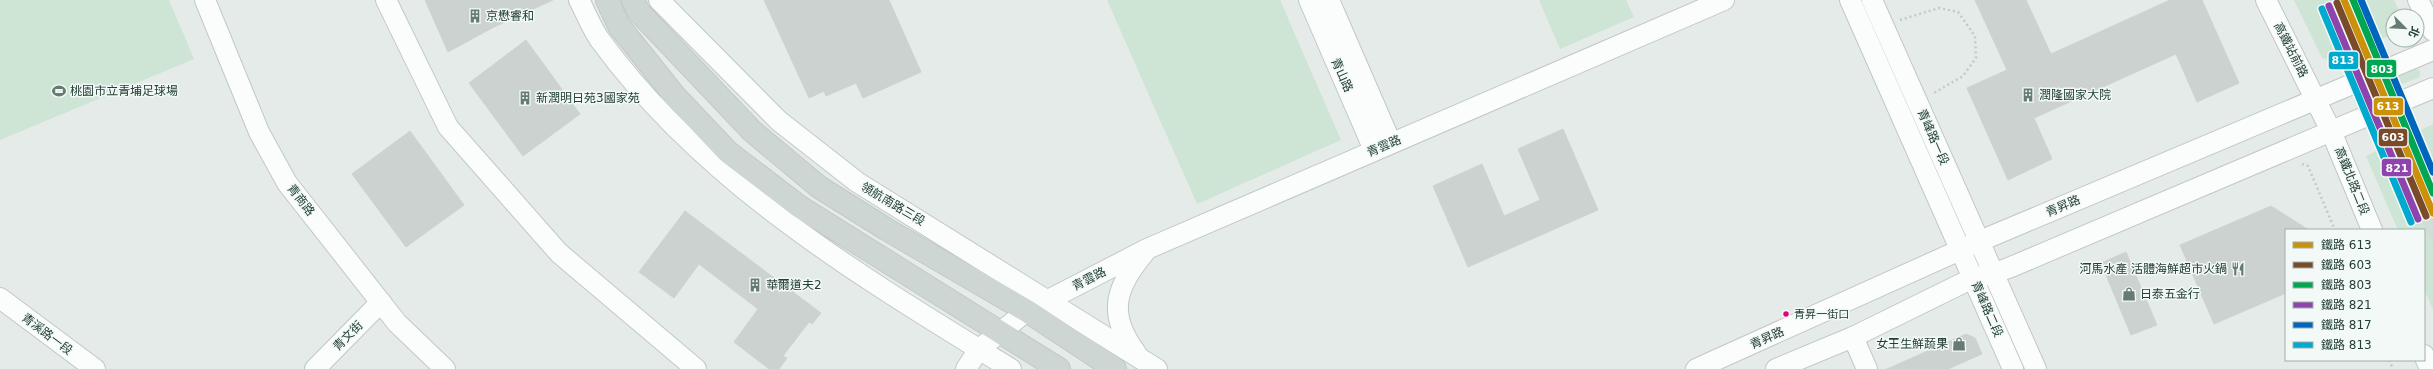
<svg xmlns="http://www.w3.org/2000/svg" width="2433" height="369" font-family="'DejaVu Sans','Noto Sans TC',sans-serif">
<rect width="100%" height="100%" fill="#e5ebe8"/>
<path fill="#d3dcd8" d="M2416,144l12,6 5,11v86l-37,-84 5,-13z"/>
<g fill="#cee4d4">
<path d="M0,0h169l25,59 -194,81z"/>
<path d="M1107,0h173l61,140 -144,64z"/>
<path d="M1539,0h87l8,17 -74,32z"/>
<path d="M2294,0h100l7,14 -8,2v18l-61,26 -10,-2z"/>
<path d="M2416,69l4,1v7l-60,24 -4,-2 1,-5z"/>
<path d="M2433,124v37l-5,-11 -12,-6 -15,6 -4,13 36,84v62l-9,-20v-59h-26l-32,-74z"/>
</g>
<g fill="#ccd2cf" stroke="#ced3d1">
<path d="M425,0h128l-61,28 -44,24z"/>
<path d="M764,0h125l32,72 -58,26 -7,-15 -30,13 -2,-5 -15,7z"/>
<path d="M1975,0h51l25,54 119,-54h32l37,83 -42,19 -21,-48 -142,64 18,41 -44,21 -41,-92 40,-18z"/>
<path d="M2336,0h25l8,18 -21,10z"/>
<path d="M526,40l54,74 -57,42 -54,-73z"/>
<path d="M1563,129l35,81 -130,57 -35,-81 49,-22 22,52 36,-16 -22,-51z"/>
<path d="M410,131l54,74 -58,42 -54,-73z"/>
<path d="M2271,206l38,24h-23v63l-72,31 -34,-79z"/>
<path d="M685,211l136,102 -9,11 -3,-2 -26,34 4,2 -8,11h-10l-35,-27 24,-33 -59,-45 -25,34 -35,-26z"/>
<path d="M2126,252l31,73 -26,10 -30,-72z"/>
<path d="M1966,334l9,4 7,16 -34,15h-61z"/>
</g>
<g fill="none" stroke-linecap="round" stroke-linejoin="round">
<g stroke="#c2c8c5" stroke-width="22">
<g id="minor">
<path d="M205,0l54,132 28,51 110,140 48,46"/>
<path d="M386,0l62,127 111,126 137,116"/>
<path d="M579,0c7,13 13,29 21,40 106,145 262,237 411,329"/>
<path d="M659,0l120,121 78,61 300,187"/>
<path d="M1309,0l65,150"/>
<path d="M1329,0l62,143"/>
<path d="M1850,0l163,369"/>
<path d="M1872,0l164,369"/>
<path d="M2266,0l65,131 41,99"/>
<path d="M2418,0l15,31"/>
<path d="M0,298l95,71"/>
<path d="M1853,337l14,32"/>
<path d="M1136,353c-29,-39 -21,-65 8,-100"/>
<path d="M2424,355l6,14"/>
<path d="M315,369l66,-67"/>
<path d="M966,369l13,-20 48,-38 120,-62 577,-249"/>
<path d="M1696,369l284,-128 453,-191"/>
<path d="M1776,369l77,-32 120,-59 22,-5 16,-6 422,-179"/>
</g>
</g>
<g stroke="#c1cac7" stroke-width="24">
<g id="major">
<path d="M607,0l12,26 56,70 53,56 72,55 259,162"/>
<path d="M633,0l6,12 113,119 67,56 67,42 141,82 88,58"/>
</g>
</g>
<g stroke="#c1cbc6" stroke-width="2.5" stroke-dasharray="2 3" stroke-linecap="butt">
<path d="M1900,20l39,-12 19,4 17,24 1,22 -13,18 -29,17"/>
<path d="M2302,164l6,2 27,64"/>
<path d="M2389,360l4,9"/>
</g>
<use href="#minor" stroke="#fbfcfc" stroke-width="20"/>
<use href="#major" stroke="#ced6d4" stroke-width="22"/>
<g stroke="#f3f9f6" stroke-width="10">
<path id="rail-1" d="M2344,0l89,213"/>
</g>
<g stroke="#f3f9f6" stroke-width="10">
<path id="rail-2" d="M2337,3l89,213"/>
</g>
<g stroke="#f3f9f6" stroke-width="10">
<path id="rail-3" d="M2353,0l80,193"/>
</g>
<g stroke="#f3f9f6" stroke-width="10">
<path id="rail-4" d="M2329,6l89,213"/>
</g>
<g stroke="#f3f9f6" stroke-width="10">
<path id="rail-5" d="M2361,0l72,172"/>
</g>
<g stroke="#f3f9f6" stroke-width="10">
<path id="rail-6" d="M2322,9l89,213"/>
</g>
<use href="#rail-1" stroke="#cc910b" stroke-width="7"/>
<use href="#rail-2" stroke="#7a4b2a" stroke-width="7"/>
<use href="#rail-3" stroke="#00a651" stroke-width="7"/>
<use href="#rail-4" stroke="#8e44ad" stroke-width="7"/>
<use href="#rail-5" stroke="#0065bd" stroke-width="7"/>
<use href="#rail-6" stroke="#00a9ce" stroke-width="7"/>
</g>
<defs>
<g id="building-bare" transform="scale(1.08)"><path d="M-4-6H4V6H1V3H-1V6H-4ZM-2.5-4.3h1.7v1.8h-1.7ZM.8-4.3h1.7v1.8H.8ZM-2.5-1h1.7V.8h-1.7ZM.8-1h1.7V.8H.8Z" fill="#667b74" stroke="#f3f9f6" stroke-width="2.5" paint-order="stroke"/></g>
<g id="stadium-bare" transform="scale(1.08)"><path d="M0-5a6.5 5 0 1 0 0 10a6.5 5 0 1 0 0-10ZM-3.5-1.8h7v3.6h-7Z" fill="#667b74" stroke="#f3f9f6" stroke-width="2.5" paint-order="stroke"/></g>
<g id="restaurant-bare" transform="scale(1.08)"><path d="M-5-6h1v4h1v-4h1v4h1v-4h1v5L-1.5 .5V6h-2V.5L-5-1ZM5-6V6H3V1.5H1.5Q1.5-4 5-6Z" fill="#667b74" stroke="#f3f9f6" stroke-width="2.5" paint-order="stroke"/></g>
<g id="shop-bare" transform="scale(1.08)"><path d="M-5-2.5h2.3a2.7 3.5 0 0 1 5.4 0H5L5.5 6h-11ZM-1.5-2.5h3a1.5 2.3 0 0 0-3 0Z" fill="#667b74" stroke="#f3f9f6" stroke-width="2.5" paint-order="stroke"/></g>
</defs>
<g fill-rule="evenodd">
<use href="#building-bare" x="475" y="16"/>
<use href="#stadium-bare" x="59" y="91"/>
<use href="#building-bare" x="2028" y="95"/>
<use href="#building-bare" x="525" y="98"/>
<use href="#restaurant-bare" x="2238" y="269"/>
<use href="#building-bare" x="755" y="285"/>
<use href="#shop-bare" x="2129" y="294"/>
<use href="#shop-bare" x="1959" y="344"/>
</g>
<circle fill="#e5007d" stroke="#f3f9f6" stroke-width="1.5" cx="1786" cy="314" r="3.5"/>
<g text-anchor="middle" stroke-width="3" stroke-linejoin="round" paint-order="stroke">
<g font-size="11" fill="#223e35" stroke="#f3f9f6" text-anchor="start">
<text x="1794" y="318">青昇一街口</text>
</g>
<g font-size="12" fill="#223e35" stroke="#f3f9f6" text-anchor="start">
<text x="486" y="20">京懋睿和</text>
<text x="70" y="95">桃園市立青埔足球場</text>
<text x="2039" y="99">潤隆國家大院</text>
<text x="536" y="102">新潤明日苑3國家苑</text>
<text x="2227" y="273" text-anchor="end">河馬水產 活體海鮮超市火鍋</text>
<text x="766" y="289">華爾道夫2</text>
<text x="2140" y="298">日泰五金行</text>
<text x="1948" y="348" text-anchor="end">女王生鮮蔬果</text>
</g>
<g font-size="12" fill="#223e35" stroke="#f3f9f6">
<text transform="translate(2291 50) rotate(63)" y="4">高鐵站前路</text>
<text transform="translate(1342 75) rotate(66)" y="4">青山路</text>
<text transform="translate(1933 137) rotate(66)" y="4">青峰路一段</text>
<text transform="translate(1384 146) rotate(-23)" y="4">青雲路</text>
<text transform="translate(2352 181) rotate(68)" y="4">高鐵北路二段</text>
<text transform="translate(301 200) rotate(52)" y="4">青商路</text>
<text transform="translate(893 204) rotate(31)" y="4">領航南路三段</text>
<text transform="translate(2063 206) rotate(-23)" y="4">青昇路</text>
<text transform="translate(1089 279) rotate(-27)" y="4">青雲路</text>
<text transform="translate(1987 309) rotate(66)" y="4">青峰路二段</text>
<text transform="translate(47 334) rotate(37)" y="4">青溪路一段</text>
<text transform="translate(348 336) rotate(-45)" y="4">青文街</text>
<text transform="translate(1767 338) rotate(-24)" y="4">青昇路</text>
</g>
</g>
<g stroke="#f3f9f6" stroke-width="1.5">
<rect x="2328" y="51" width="31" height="19" rx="4" fill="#00a9ce"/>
<rect x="2366" y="59" width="31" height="19" rx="4" fill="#00a651"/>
<rect x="2373" y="97" width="31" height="19" rx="4" fill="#cc910b"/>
<rect x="2378" y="128" width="30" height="19" rx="4" fill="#7a4b2a"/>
<rect x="2381" y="158" width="31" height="19" rx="4" fill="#8e44ad"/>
</g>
<g font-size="11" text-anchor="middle" font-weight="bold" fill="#fff">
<text x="2343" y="64">813</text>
<text x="2382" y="73">803</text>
<text x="2388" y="110">613</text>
<text x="2393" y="141">603</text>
<text x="2397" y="172">821</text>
</g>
<rect x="2285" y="229" width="140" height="132" fill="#f3f9f6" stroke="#9faea9"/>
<rect x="2293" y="242" width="20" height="6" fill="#cc910b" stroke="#9faea9"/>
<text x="2321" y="249" font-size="12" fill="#223e35">鐵路 613</text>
<rect x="2293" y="262" width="20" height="6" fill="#7a4b2a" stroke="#9faea9"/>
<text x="2321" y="269" font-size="12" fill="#223e35">鐵路 603</text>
<rect x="2293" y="282" width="20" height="6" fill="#00a651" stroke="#9faea9"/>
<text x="2321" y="289" font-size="12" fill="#223e35">鐵路 803</text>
<rect x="2293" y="302" width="20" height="6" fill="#8e44ad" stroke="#9faea9"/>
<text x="2321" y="309" font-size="12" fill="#223e35">鐵路 821</text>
<rect x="2293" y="322" width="20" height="6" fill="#0065bd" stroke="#9faea9"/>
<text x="2321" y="329" font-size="12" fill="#223e35">鐵路 817</text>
<rect x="2293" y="342" width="20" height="6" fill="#00a9ce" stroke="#9faea9"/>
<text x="2321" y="349" font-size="12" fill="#223e35">鐵路 813</text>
<g transform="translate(2405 28) rotate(114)"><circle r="19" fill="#f3f9f6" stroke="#9faea9"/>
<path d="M0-3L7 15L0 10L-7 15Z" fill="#667b74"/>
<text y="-6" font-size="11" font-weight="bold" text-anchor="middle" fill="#223e35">北</text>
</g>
</svg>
